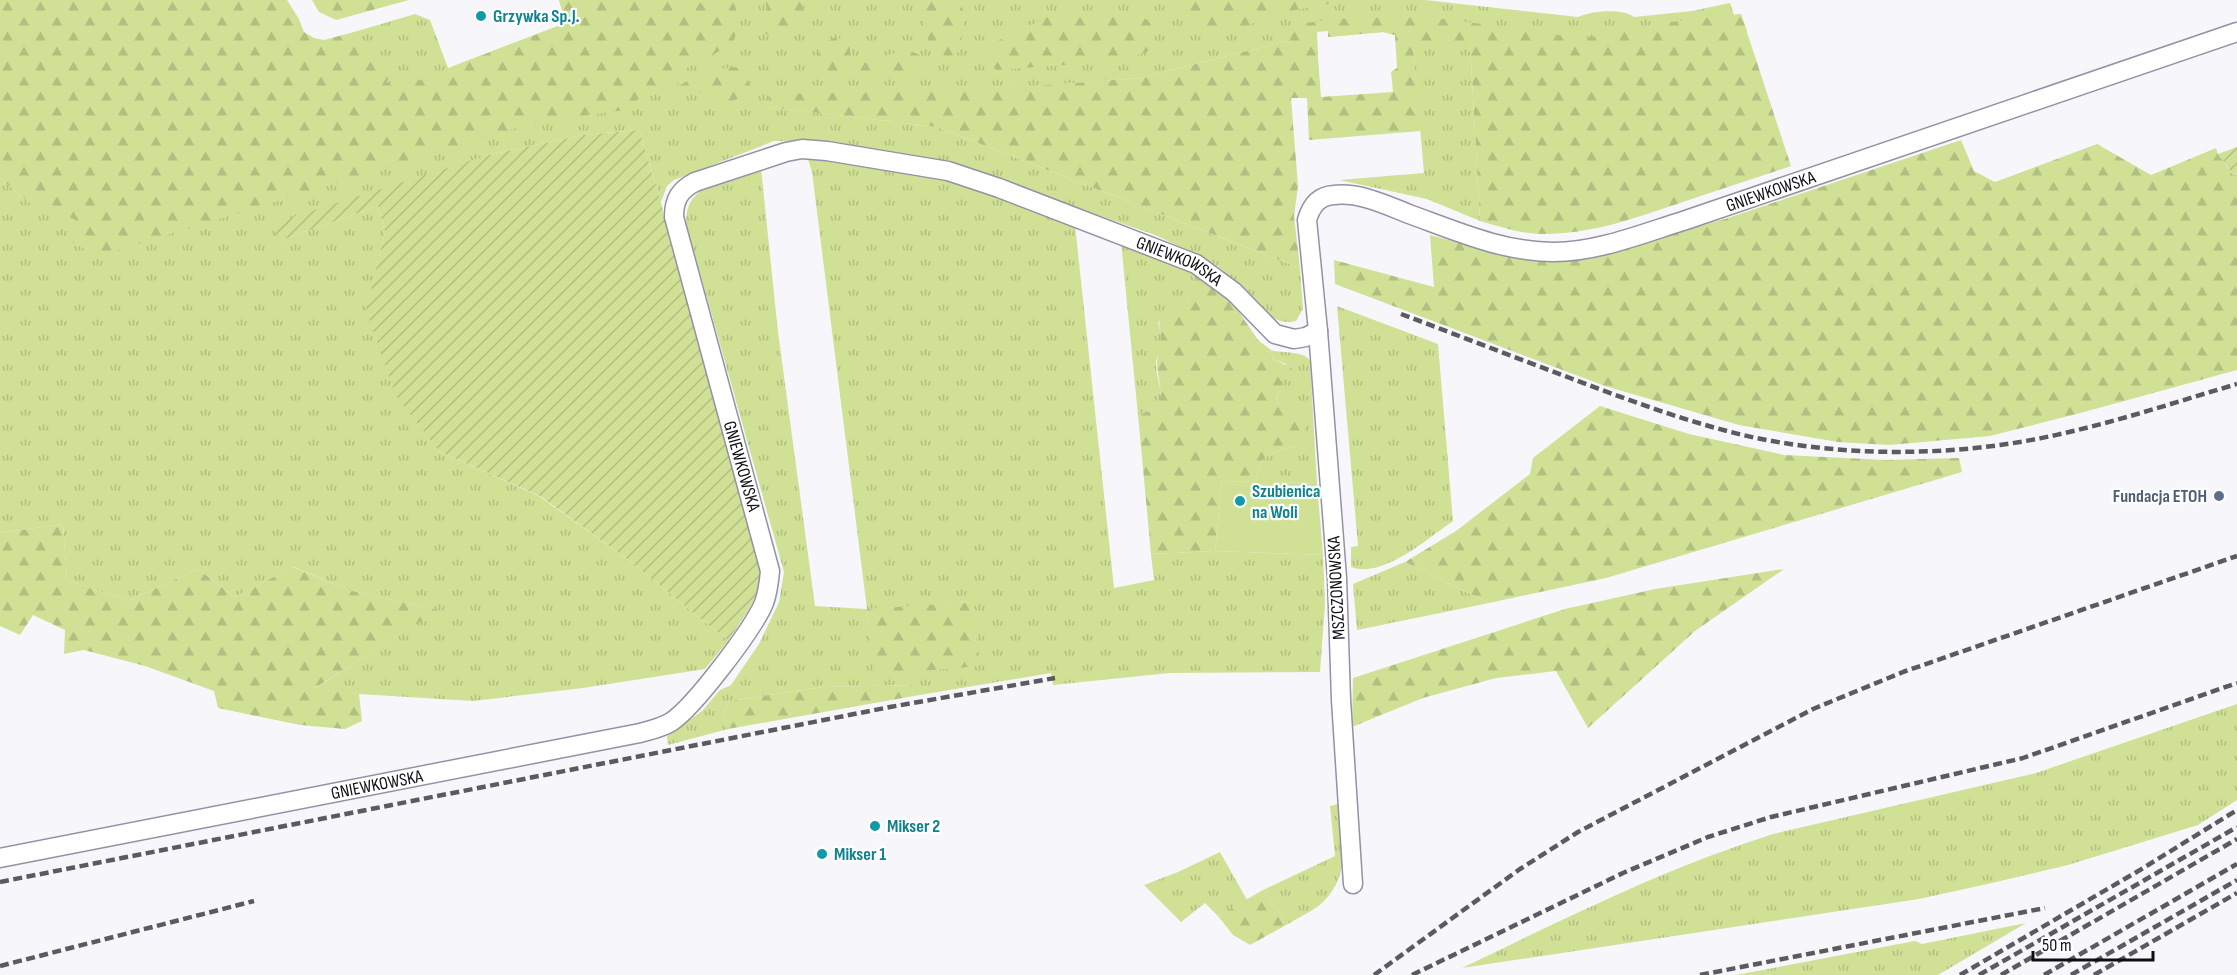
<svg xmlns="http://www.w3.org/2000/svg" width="2237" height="975" font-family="'Sofia Sans Condensed',sans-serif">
<defs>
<pattern id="grass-tufts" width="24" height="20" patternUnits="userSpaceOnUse" patternTransform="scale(1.5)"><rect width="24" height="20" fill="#d0e095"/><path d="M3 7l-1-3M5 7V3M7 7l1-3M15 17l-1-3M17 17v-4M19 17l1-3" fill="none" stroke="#b1bf80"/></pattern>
<pattern id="forest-firs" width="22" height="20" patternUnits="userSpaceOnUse" patternTransform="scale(1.5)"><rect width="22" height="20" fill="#d0e095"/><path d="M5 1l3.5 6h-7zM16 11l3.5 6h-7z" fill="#b1bf80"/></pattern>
<pattern id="garden-furrows" width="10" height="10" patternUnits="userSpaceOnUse" patternTransform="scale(1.5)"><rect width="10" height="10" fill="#d0e095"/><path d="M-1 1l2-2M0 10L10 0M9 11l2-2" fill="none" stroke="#b1bf80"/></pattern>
</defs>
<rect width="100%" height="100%" fill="#f7f7fb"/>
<g fill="url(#grass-tufts)" fill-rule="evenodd">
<path d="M559,0h866l153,17c14,-6 43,-9 56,0l58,-6 38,-8 4,12 7,-1 6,17 -277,13 10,177 -53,-22 -88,-19 85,-7 -11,-126 -17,2 -1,-14 -12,-3 -55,5v-6h-11l1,24 -31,-14 -147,37 -371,29 168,20 363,141 3,41 -7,12c-10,2 -16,1 -24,-4l-53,-50 -17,-10 -47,-22 -203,-71 -111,-21 -67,-2 -100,39 -7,6 -6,16 -22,-72 -57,5 -97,21 -209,86 102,-36 7,26 -18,78 73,142 99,44 92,66 97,79 -23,28 -122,19 -110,13 -114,-7 -45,-5 124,-79 -90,-20 -54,-23 -59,30 -37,-28 -70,32 -61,-21 -4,-56 -63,9v-355l28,24 316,-157 10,-13 61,-18 15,6 18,48 118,-45z"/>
<path d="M807,156l125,20 43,12 100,37 39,363 40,-8 -3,-26 64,-3 108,4 2,49 -5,68 -150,1 -117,12 -2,-12 -137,23 -2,-11 -89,2 -94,14 -6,14 5,14 -60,16 -1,-9 35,-25 18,-21 11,-5 28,-41 20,-42 5,-30 -98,-349c0,-14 3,-22 14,-32l61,-23 17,164 37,274 52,3 -55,-437zM972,602l-96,73 -9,-65z"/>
<path d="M1121,242l76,33c-4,12 -6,29 -19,35 -12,5 -9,0 -20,12 2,9 5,19 2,28 -1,4 -4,9 -4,14 0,15 10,31 0,45l-18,6z"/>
<path d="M1337,306l101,38 15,177c-25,17 -70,58 -102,46v-20l7,-1z"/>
<path d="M1271,350c13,4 33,0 39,11l7,122 -61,-1c3,-28 13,-30 39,-35l-12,-40 -7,-5 1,-8 4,-3 -1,-16 6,-11 -13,-5z"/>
<path d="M1405,562l84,41 -132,27 -4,-46z"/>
<path d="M2237,704v96l-39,25 -130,40 -76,18 -73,16 -457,69c102,-49 203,-100 311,-134l263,-61z"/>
<path d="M1338,804c4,36 14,70 -15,98 -9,9 -24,15 -35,22l-25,-34 72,-34 -5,-50z"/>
<path d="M1220,852l27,48 -29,16 -13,-13 -24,19 -37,-37 34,-13z"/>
<path d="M2026,923l-88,52h-202l179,-34 7,3z"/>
</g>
<g fill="url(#forest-firs)" fill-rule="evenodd">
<path d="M0,0h287l12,19 5,13 10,6 10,2 30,-8c7,5 8,9 13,15 6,6 15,8 22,11l3,9 -5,15 4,3 21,-6 25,4 15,-4 10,-16 104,-40 -7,-23h142l-1,3 7,4 25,-7c9,16 6,27 1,44l-50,26 -6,15 -39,14 -6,10 -99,14 -435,133 -30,-16v-4l11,-15 -51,-19 -28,-24z"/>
<path d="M312,0h97l-73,20 -17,-8z"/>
<path d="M765,0h46l-8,4c-3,23 -14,15 -22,33l-10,-1 -7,-3 4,-19z"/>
<path d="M912,0c10,0 35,0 43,0 17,8 6,42 2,54l-9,3 -17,-8c-6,-15 -6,-38 -19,-49z"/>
<path d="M1182,0h223l-54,1 -29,4 -26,5 -78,24 -18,-1 -16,-7z"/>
<path d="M1111,12l29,3 13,9 2,19 -8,9 -14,4 -55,8 -81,6 -10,-7 6,-20 55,-26z"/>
<path d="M1741,14l50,152c-38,13 -76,25 -114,38 -44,15 -87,30 -134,30 -21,0 -43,-7 -63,-13l-10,-177 -9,-1 -48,4 8,84 -112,9 -2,-42h-16l7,88 -4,30 6,52 -363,-141 -169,-20 1,-13 198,-3 173,-13 147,-37 6,-11 12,-7 33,-4 56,-2 52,2 133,19 39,-4 36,-10zM1328,31v6l55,-5 12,3 2,33 -6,4 2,20 -72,5 -5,-65z"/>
<path d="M834,38l12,1c5,7 5,12 2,20l3,5 13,-1 41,-14c9,4 24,7 21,19l-23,6 -90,3 -4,-2v-6l17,-27z"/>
<path d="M739,67l9,13 1,9c-10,12 -24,17 -38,9 -5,-3 -3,-4 -9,-5 -8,-1 -15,3 -23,5l-3,-4 1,-7 19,-11h18c5,-10 15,-8 25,-9z"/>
<path d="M1961,140l13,31 21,11 102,-38 54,31 65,-27 2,6 15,21h4v195l-153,42 -94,24 -101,9 -51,-3 -99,-17 -134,-39 -270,-102 -1,-24 100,27 -4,-52 55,15 111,4 129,-35z"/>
<path d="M1197,275l26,19 14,15 21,31 13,10 2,9 19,9 -3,5 -8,2v16l-4,3 -1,8 7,5 11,-1c15,16 13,25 1,41 -26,5 -36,7 -39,35l-34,-1 -7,70 -64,3 -13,-139 18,-6c8,-12 3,-28 1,-42 -1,-7 2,-12 3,-19 3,-11 -3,-22 0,-33l19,-6 9,-8z"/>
<path d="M1600,406l89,28 95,21 102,5 73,-2 3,14 -356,106 -117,25 -84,-41 51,-31 74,-57 3,-16z"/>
<path d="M63,524l4,56 61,21 70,-32 37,28 58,-30 55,23 91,20 -124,78 44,6 3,27 -17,8 -45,-4 -82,-17 -4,-17 -69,-25 -61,-16 -20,4 1,-24 -32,-15 -13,20 -20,-9v-93z"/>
<path d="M1784,569l-89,62 -107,97 -32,-57 -60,7 -73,20 -71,29 1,-49 212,-69 90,-20z"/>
<path d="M972,602l8,64 -105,9 -8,-66z"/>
<path d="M912,685l2,11 -186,33 -5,-14 6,-14 94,-14z"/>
<path d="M1263,890l25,34 -38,21 -17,-10 -15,-19z"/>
</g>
<path fill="#d0e095" d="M1222,481l95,2 6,72 -108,-4z"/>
<g fill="url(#garden-furrows)">
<path d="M639,130l22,72 8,36 85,302c2,11 6,26 6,37 -1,23 -21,46 -32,64l-97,-79 -91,-66 -100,-44 -44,-56 -30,-86 19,-78 -7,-26 -102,36 -2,-19 211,-67 97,-21z"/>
<path d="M2237,147v27l-3,2 -16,-22z"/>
</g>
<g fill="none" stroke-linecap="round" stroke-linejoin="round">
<g stroke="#9391a5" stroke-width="21">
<g id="minor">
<path id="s1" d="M0,858l640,-125c11,-3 21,-5 31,-11 23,-15 82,-93 93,-119 4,-11 5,-21 6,-32l-96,-354c0,-18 6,-27 21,-35l91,-30 16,-3 25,2 121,20 51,17 197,76 38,28 41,42 19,5 12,-2 12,-6"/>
<path id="s2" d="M1353,884l-12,-184 -4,-122 -19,-247 -11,-111c4,-14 11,-24 27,-25 26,-3 52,10 75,19 47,17 94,38 145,38 43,0 87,-18 129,-31l554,-189"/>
</g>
</g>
<use href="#minor" stroke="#fff" stroke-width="18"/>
<g stroke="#5a5a60" stroke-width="4.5" stroke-dasharray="9 4.5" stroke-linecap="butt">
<path d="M1401,314c56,21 113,43 169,64 61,23 122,46 186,60 79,16 163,18 244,7 81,-11 159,-38 237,-61"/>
<path d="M0,882l890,-175 165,-29"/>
<path d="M0,966l254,-65"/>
<path d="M1374,975l146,-106 58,-37 235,-123 90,-37 334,-116"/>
<path d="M1412,975l211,-102 85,-36 63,-20 252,-59 214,-75"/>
<path d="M1700,975l345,-67"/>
<path d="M1960,975l180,-105 97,-60"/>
<path d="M1979,975l258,-148"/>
<path d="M2001,975l236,-136"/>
<path d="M2044,975l193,-111"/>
<path d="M2071,975l166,-95"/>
<path d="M2094,975l143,-82"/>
</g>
</g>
<g fill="#0f9aa8" stroke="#fff" stroke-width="2">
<circle cx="481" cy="16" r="6"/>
<circle cx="1240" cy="501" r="6"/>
<circle cx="875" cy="826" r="6"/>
<circle cx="822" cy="854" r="6"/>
</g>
<circle fill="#5c6f8a" stroke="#fff" stroke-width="2" cx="2219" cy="496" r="6"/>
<g text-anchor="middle" stroke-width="4.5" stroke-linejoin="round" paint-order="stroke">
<g font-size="18" font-weight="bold" fill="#0d838f" stroke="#fff" text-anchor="start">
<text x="493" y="22">Grzywka Sp.J.</text>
<text x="1252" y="497">Szubienica<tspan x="1252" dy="21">na Woli</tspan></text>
<text x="887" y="832">Mikser 2</text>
<text x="834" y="860">Mikser 1</text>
</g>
<g font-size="18" fill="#0e0e15" stroke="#fff">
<text dy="6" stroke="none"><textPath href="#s2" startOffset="1160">GNIEWKOWSKA</textPath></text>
<text dy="6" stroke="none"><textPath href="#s1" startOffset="1788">GNIEWKOWSKA</textPath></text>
<text transform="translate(742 466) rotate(74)" y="6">GNIEWKOWSKA</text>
<text transform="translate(1336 588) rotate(-93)" y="6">MSZCZONOWSKA</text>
<text dy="6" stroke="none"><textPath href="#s1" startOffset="384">GNIEWKOWSKA</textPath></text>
</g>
<g font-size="18" font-weight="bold" fill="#4e5e75" stroke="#fff" text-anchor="end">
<text x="2207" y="502">Fundacja ETOH</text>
</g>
</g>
<path d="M2033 951v9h120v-9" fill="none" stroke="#0e0e15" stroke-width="3"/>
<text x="2042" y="951" font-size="18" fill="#0e0e15" stroke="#ffffff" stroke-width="4.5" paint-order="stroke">50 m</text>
</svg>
